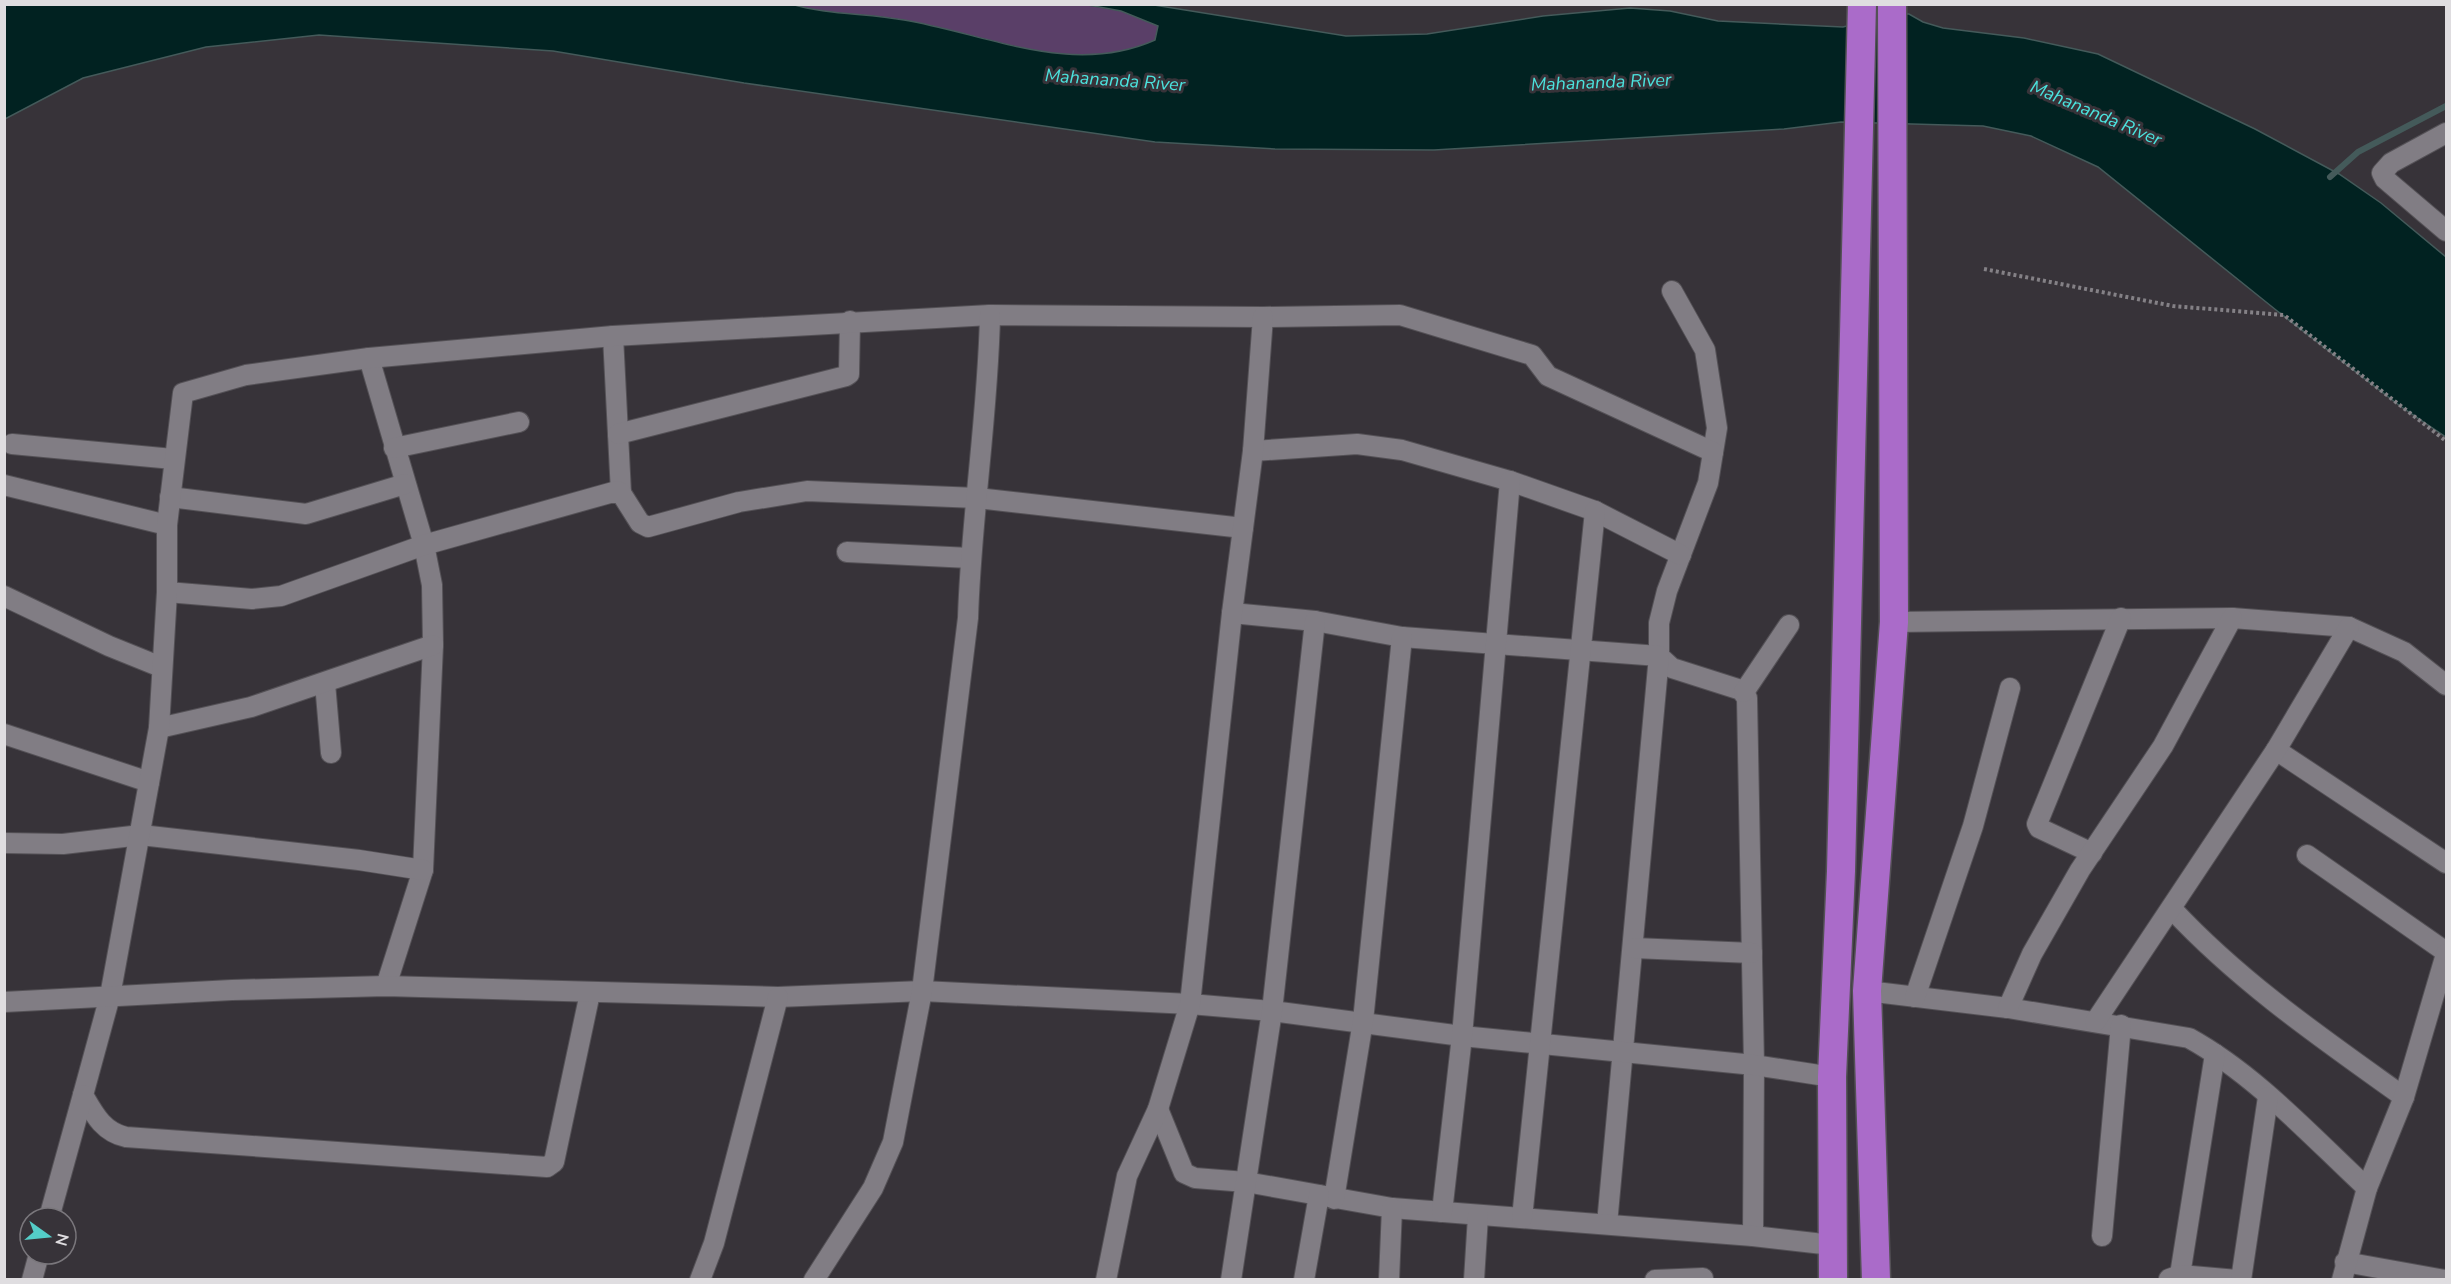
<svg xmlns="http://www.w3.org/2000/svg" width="2451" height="1284" font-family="'Nunito Sans',sans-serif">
<rect width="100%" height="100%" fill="#373339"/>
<path fill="#5a3f68" d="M791,5h292l38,6 37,15 -3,14c-84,37 -167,-5 -251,-20 -38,-7 -76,-5 -113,-15z"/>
<path fill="#012221" stroke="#445a5a" stroke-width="1.5" d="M791,4c37,11 75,9 113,16 83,14 168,57 251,20l3,-14 -37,-15 -38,-7 71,1 192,31 81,-2 116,-18 87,-8 40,3 48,10 125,6 50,-13h16l14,8 20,6 81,10 74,16 157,75 84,45 42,29 65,54v180l-46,-31 -124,-96 -178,-143 -67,-31 -48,-10 -142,-4 -57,7 -350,21 -159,-1 -120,-7 -411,-59 -191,-32 -234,-16 -113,12 -123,31 -78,41v-114z"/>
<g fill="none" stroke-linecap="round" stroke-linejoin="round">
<path stroke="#445a5a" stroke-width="6" d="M2330,177l28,-25 88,-46"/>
<g stroke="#545156" stroke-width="22">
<g id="minor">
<path d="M2446,133l-55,30 -9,10 3,6 61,52"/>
<path d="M1672,291l33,59 12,78 -9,55 -41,108 -8,32v33l13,12 69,22 6,8 7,367 -1,171"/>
<path d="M613,336l8,157"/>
<path d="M369,358l55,187 8,40 1,60 -10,225 -37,116"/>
<path d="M618,434l228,-58 3,-2 1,-53"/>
<path d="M12,444l161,15"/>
<path d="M394,448l125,-26"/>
<path d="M1253,451l104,-7 45,6 108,31 85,30 86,44"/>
<path d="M4,485l163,40"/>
<path d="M170,497l136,17 99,-30"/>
<path d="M847,552l123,6"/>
<path d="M167,592l85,7 29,-3 143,-51 193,-54 4,2 19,30 8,4 91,-25 68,-11 170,7 266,30"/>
<path d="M4,596l105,50 52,21"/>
<path d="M1232,613l83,8 87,16 257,19 -52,568"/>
<path d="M1894,622l338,-4 117,9 55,25 42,33"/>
<path d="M325,683l6,70"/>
<path d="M1744,692l45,-67"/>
<path d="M159,728l92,-21 182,-62"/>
<path d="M4,734l145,48"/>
<path d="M2276,750l170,113"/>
<path d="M4,843l59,1 78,-9 218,25 64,10"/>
<path d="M2092,853l-53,-25 -2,-4 84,-206"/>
<path d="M2307,855l139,97"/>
<path d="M2172,909c69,74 151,130 232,188"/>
<path d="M1634,948l118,5"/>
<path d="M1867,991l141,17 181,30c67,37 122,98 178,150"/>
<path d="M590,993l-36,169 -7,5 -421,-30c-23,-5 -32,-23 -43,-42l27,-99 49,-268 8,-136v-67l16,-132 63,-18 123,-17 244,-22 377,-21 273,2 137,-2 132,40 16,21 165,76"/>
<path d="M1915,997l58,-171 37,-138"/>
<path d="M4,1002l228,-12 154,-4 392,11 144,-6 268,13 82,7 190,25 292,29 78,12"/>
<path d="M2008,1008l24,-54 48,-84 83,-124 69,-128"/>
<path d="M2095,1022l181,-272 73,-123"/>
<path d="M1158,1109l26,64 11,5 51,4 146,26 361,28 79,9"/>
<path d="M1334,1199l29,-178 39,-384"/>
<path d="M1442,1212l20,-176 48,-555"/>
<path d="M49,1218l34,-123"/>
<path d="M1522,1218l73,-707"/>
<path d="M2102,1236l19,-211"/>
<path d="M2345,1262l100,18"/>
<path d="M2180,1275l35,-221"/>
<path d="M2169,1279l11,-4 57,5"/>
<path d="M32,1280l7,-26"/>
<path d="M700,1280l14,-37 64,-246"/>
<path d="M814,1280l59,-92 20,-46 29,-151 46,-373c3,-101 20,-201 22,-303"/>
<path d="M1106,1280l21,-104 31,-67 32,-105 42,-391 21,-162 10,-134"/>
<path d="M1231,1280l41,-269 43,-390"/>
<path d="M1304,1280l15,-85"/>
<path d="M1389,1280l3,-72"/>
<path d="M1474,1280l4,-64"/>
<path d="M1655,1280l48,-2"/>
<path d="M2241,1280l27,-183"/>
<path d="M2342,1280l25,-92 37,-91 42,-143"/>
</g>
</g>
<g stroke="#545156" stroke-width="31">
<g id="highway">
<path d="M1833,1280l-1,-203 9,-206 21,-867"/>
<path d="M1876,1280l-9,-289 27,-369 -2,-618"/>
</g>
</g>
<path stroke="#848186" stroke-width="4" stroke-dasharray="3 3" stroke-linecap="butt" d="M1984,269l189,37 111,9 162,126"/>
<use href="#minor" stroke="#817d84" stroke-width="20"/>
<use href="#highway" stroke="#aa6bc9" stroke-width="28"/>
</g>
<g text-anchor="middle" stroke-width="6" stroke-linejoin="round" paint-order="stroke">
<g font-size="18" font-style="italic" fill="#4be3de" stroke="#373339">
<text transform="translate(1115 80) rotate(4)" y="6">Mahananda River</text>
<text transform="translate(1601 82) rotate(-2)" y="6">Mahananda River</text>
<text transform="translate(2096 113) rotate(23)" y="6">Mahananda River</text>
</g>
</g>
<rect width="2451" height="1284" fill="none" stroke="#dfdde0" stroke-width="12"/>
<g transform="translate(48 1236) rotate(105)"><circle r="28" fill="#373339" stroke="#7a777c" stroke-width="1.5"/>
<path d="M0-4.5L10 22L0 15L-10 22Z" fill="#54cdc8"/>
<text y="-9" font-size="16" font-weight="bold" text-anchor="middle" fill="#dfdde0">N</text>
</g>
</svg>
